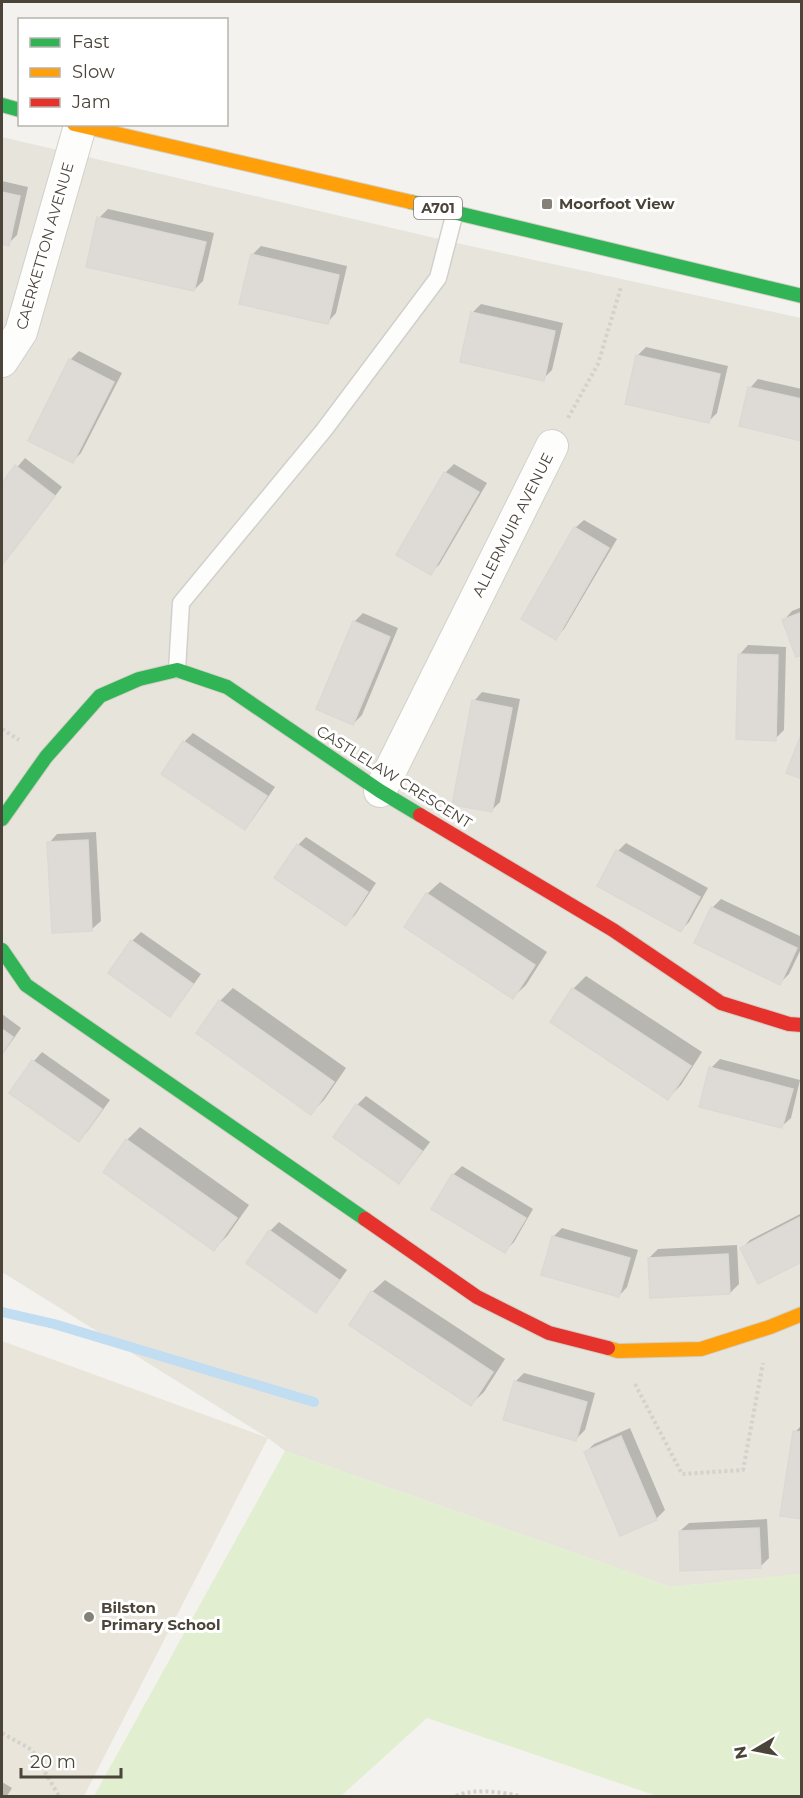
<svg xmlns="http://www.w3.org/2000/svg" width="803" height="1798" font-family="Montserrat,sans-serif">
<rect width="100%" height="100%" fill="#f4f2ee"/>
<path fill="#e7e4dc" d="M2,137l450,105 349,76v1256l-130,13 -386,-136 -17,-13 -266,-166z"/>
<path fill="#eae5da" d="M2,1341l266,97 -184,358h-82z"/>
<path fill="#e1eecf" d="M285,1451l386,136 130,-13v222h-144l-230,-78 -86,78h-247z"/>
<g fill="#0003">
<path d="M2,181l26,6 -11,48 -9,9 -6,-2z"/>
<path d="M108,209l106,24 -11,48 -9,9 -95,-72z"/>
<path d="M261,246l86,20 -11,47 -8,9 -76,-67z"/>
<path d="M481,304l82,19 -11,47 -9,9 -71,-66z"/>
<path d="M646,347l82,19 -11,47 -9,9 -71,-66z"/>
<path d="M79,351l43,22 -41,80 -8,8 -3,-101z"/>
<path d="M758,379l44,10v50l-52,-51z"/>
<path d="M25,458l37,29 -60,78v-80z"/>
<path d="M454,464l33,19 -48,82 -9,8 15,-100z"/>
<path d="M584,520l33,19 -53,90 -9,9 20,-110z"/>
<path d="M802,607v46l-18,-33 8,-9z"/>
<path d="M363,613l35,15 -36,87 -9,9 1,-102z"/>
<path d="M748,645l38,2 -2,83 -9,9 -35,-85z"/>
<path d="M482,692l38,7 -20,103 -9,9 -17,-110z"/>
<path d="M193,733l82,54 -22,32 -8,9 -82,-54 21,-32z"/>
<path d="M96,832l5,89 -9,8 -43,-86 8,-9z"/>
<path d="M306,837l70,46 -21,32 -9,9 -48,-79z"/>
<path d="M626,843l82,45 -19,34 -8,8 -63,-79z"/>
<path d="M440,882l107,70 -21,33 -13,12 -86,-103z"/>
<path d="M721,899l81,38v10l-13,27 -9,9 -68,-75z"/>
<path d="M141,932l60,42 -23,32 -8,9 -60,-43 22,-31z"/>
<path d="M586,976l116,76 -21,33 -13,13 -95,-109z"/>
<path d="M233,988l113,80 -22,32 -13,13 -91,-112z"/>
<path d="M2,1014l19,14 -19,27z"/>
<path d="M42,1052l68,48 -23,32 -8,8 -68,-48 23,-31z"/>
<path d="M720,1059l80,21 -9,38 -9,8 -71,-58z"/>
<path d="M366,1096l64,46 -23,31 -8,9 -42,-77z"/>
<path d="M140,1127l109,78 -22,31 -13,13 -109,-78 22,-31z"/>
<path d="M462,1166l71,43 -19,33 -9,9 -52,-76z"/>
<path d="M802,1213v47l-61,-11 9,-9z"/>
<path d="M279,1222l68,48 -23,32 -8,9 -68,-48 22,-32z"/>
<path d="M562,1228l76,22 -11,37 -8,9 -66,-59z"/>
<path d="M737,1245l2,39 -9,9 -81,-35 9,-9z"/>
<path d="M385,1280l120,79 -21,33 -13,12 -99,-112z"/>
<path d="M524,1373l71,20 -10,37 -9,9 -61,-57z"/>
<path d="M802,1425v93l-7,-86z"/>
<path d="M630,1428l35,82 -9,9 -71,-66 9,-9z"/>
<path d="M767,1519l2,39 -9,9 -80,-36 9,-8z"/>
<path d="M2,1782l10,6 -5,8h-5z"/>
</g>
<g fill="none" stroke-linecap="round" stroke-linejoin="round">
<path stroke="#c0ddf1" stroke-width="10" d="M2,1312l52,12 260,78"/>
</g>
<g fill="#dedbd6" stroke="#dcd9d4" stroke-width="1.5">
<path d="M2,192l18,4 -11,50 -7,-2z"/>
<path d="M97,217l109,25 -12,49 -108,-24z"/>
<path d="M251,254l88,21 -11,49 -89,-20z"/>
<path d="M471,312l84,19 -11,50 -84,-19z"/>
<path d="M636,355l84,19 -11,49 -84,-19z"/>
<path d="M69,359l45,23 -41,81 -45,-22z"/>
<path d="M748,387l54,12v42l-63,-15z"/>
<path d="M15,465l40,31 -53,69v-82z"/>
<path d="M444,472l35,20 -48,83 -35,-20z"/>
<path d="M574,527l35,21 -53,92 -35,-21z"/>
<path d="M802,612v43l-6,2 -14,-37z"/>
<path d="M353,621l37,16 -37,88 -37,-16z"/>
<path d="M738,654l40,1 -2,86 -40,-2z"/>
<path d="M472,700l40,8 -20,104 -40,-7z"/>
<path d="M801,735h1v44l-16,-6z"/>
<path d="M183,741l84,55 -22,34 -84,-56z"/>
<path d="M88,840l4,91 -40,2 -5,-91z"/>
<path d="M297,844l71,48 -22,34 -72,-48z"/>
<path d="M616,850l84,47 -19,35 -84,-46z"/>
<path d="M426,893l109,72 -22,34 -109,-72z"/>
<path d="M711,907l86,41 -17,37 -86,-42z"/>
<path d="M131,940l62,44 -23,33 -62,-44z"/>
<path d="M572,988l119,78 -23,34 -118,-78z"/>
<path d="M219,1000l115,82 -23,33 -115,-82z"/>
<path d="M2,1029l11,8 -11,17z"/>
<path d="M32,1060l70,49 -23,33 -70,-49z"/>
<path d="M709,1067l84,22 -11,39 -83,-21z"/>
<path d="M356,1104l66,47 -23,33 -66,-47z"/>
<path d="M126,1139l111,79 -23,33 -111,-79z"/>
<path d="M452,1174l74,44 -21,35 -74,-44z"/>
<path d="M802,1216v46l-44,22 -18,-36z"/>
<path d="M269,1230l70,50 -23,33 -70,-50z"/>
<path d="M552,1236l78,22 -11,39 -78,-22z"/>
<path d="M728,1254l2,40 -80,4 -2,-40z"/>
<path d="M371,1291l122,81 -22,34 -122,-81z"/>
<path d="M514,1381l73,21 -11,39 -73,-21z"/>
<path d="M793,1431l9,1v87l-22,-3z"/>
<path d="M621,1436l36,84 -37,16 -36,-84z"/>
<path d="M759,1528l2,40 -81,3 -1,-40z"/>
</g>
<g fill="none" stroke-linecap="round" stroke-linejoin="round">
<g stroke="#d2d0cb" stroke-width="19">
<path id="lane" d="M177,670l4,-67 143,-173 114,-152 17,-66"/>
</g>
<g stroke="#d2d0cb" stroke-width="34">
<g id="street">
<path d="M2,361l19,-29 59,-206"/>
<path d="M380,791l172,-345"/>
</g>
</g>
<g stroke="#d3cfc5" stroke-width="16">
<g id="fast">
<path d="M2,105l18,5"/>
<path d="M411,202l391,94"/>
<path d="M2,819l44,-62 54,-61 39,-17 38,-9 50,17 153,104 40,24"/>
<path d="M2,950l24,35 339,234"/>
</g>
</g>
<g stroke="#d3cfc5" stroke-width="16">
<g id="slow">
<path d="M74,124l337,78"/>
<path d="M608,1348l10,3 83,-2 69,-22 32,-13"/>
</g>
</g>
<g stroke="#d3cfc5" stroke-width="16">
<g id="jam">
<path d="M420,815l193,115 108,73 68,21 13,1"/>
<path d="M365,1219l112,78 72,36 59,15"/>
</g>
</g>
<g stroke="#d3d2cc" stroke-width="4" stroke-dasharray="3 3" stroke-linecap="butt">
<path d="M568,418l30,-54 23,-77"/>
<path d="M2,729l17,11"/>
<path d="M635,1384l47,90 61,-4 20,-107"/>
<path d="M2,1733l30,17 27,46"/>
<path d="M456,1796c19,-8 44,-4 64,0"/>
</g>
<use href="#lane" stroke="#fdfdfc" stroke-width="16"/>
<use href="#street" stroke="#fdfdfc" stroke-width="32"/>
<use href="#fast" stroke="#30b455" stroke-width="14"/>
<use href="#slow" stroke="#ff9f0a" stroke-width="14"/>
<use href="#jam" stroke="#e5322d" stroke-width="14"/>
</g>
<g fill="#868178" stroke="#fff" stroke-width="2">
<rect x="541" y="198" width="12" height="12" rx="3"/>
<circle cx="89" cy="1617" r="6"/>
</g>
<g text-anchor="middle" stroke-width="6" stroke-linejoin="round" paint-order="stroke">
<rect fill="#fff" stroke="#817c74" stroke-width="1.5" x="414" y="197" width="48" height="22" rx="4.5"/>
<g font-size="14" font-weight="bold" fill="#4b4439">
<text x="438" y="213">A701</text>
</g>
<g font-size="15" font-weight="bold" fill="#4b4439" stroke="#fff" text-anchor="start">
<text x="559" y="209">Moorfoot View</text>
<text x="101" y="1613">Bilston<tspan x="101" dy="17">Primary School</tspan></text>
</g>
<g font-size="15" fill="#4b4439" stroke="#fff">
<text transform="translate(45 246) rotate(-74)" y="5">CAERKETTON AVENUE</text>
<text transform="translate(513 525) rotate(-63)" y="5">ALLERMUIR AVENUE</text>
<text transform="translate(394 777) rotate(32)" y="5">CASTLELAW CRESCENT</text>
</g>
</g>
<rect width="803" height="1798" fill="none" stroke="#4b4439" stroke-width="6"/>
<rect x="18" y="18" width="210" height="108" fill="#ffffff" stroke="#b7b4b0" stroke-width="1.5"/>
<rect x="30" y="38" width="30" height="9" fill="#30b455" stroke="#b7b4b0" stroke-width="1.5"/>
<text x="72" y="48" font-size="18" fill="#4b4439">Fast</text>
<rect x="30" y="68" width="30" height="9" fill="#ff9f0a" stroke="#b7b4b0" stroke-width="1.5"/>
<text x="72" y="78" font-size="18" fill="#4b4439">Slow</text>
<rect x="30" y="98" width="30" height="9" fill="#e5322d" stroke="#b7b4b0" stroke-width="1.5"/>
<text x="72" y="108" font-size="18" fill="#4b4439">Jam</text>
<g transform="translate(755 1750) rotate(260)" stroke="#ffffff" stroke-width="4.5" paint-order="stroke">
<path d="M0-4.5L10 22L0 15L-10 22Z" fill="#4b4439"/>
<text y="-9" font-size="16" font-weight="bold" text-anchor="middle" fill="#4b4439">N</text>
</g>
<path d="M21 1768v9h100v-9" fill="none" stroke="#4b4439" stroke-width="3"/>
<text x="30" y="1768" font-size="18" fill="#4b4439" stroke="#ffffff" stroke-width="4.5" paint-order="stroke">20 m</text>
</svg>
